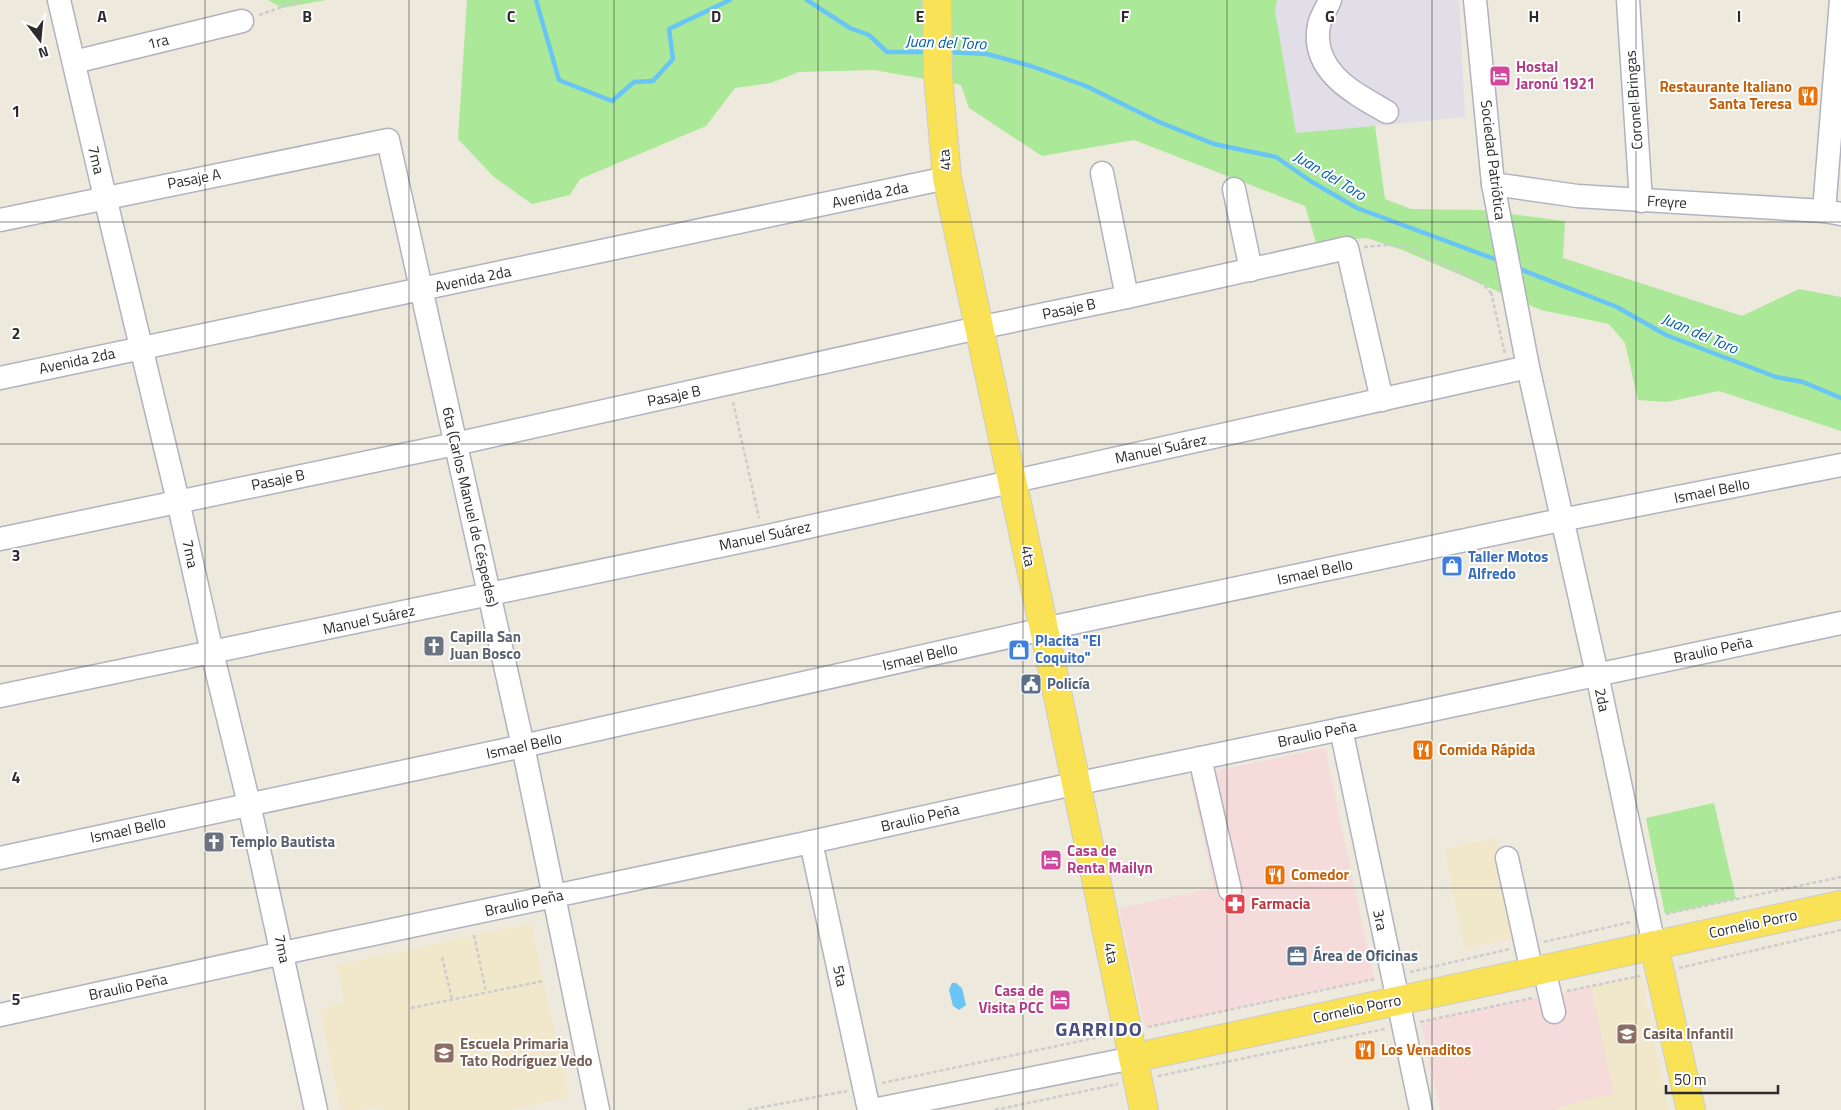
<svg xmlns="http://www.w3.org/2000/svg" width="1841" height="1110" font-family="'Titillium Web',sans-serif">
<rect width="100%" height="100%" fill="#eee9dd"/>
<path fill="#e1dee7" d="M1277,0h182l6,117 -169,17 -21,-123z"/>
<g fill="#f1e8cc">
<path d="M1497,838l20,100 -53,11 -20,-100z"/>
<path d="M531,923l38,174 -58,13h-129l-1,-5 -21,5h-19l-22,-101 25,-6 -8,-38z"/>
<path d="M1641,975l28,135h-112v-3l57,-13 -23,-108z"/>
</g>
<g fill="#f5dcdb">
<path d="M1325,748l49,231 -229,49 -26,-120 95,-20 -24,-112z"/>
<path d="M1591,986l23,108 -57,13v3h-117l-19,-88z"/>
</g>
<g fill="#abe897">
<path d="M268,0h58l-44,8z"/>
<path d="M467,0h810l-2,11 21,122 79,-7 10,73 26,10 70,1 84,11 -2,37 179,58 57,-27 42,8v134l-122,-40 -52,11 -29,-2 -13,-57 -16,-19 -68,-14 -136,-59 -38,-13 -51,4 -11,-36 -171,-66 -92,16 -73,-48 -8,-23 -88,-15 -74,2 -28,11 -36,5 -29,38 -126,53 -10,16 -38,9 -38,-27 -36,-38z"/>
<path d="M1714,803l22,96 -71,15 -19,-96z"/>
</g>
<path fill="#6ac5f7" d="M952,983h4l6,5 4,17 -7,5 -6,-4 -4,-16z"/>
<g fill="none" stroke-linecap="round" stroke-linejoin="round">
<g stroke="#6ac5f7" stroke-width="4.5">
<path d="M536,0l23,80 53,21 22,-19 19,-1 20,-22 -4,-30 61,-29"/>
<path d="M807,0l43,28 19,7 18,17h42"/>
<path d="M947,52l40,2 44,12 55,20 73,36 55,22 62,13 36,25 45,26 143,53"/>
<path d="M1517,268l100,39 49,28 110,42 27,5 38,16"/>
</g>
<g stroke="#b1b2c0" stroke-width="25">
<g id="minor">
<path d="M59,0l46,197 73,304 34,151 37,152 67,306"/>
<path d="M1330,0c-3,8 -9,16 -11,25 -9,46 35,68 68,87"/>
<path d="M1475,0l18,184 35,183 69,307 57,271"/>
<path d="M1628,0l13,201"/>
<path d="M74,62l168,-41"/>
<path d="M1102,173l25,124"/>
<path d="M1493,184l84,12 247,15 17,3"/>
<path d="M1234,189l17,81"/>
<path d="M1824,211l17,-211"/>
<path d="M0,220l388,-80 135,606 75,364"/>
<path d="M0,378l947,-200"/>
<path d="M0,539l455,-95 523,-116 149,-31 220,-49 35,152"/>
<path d="M0,696l763,-159 765,-170"/>
<path d="M1341,729l80,381"/>
<path d="M1200,758l30,132"/>
<path d="M811,842l58,268"/>
<path d="M0,858l523,-112 521,-117 502,-106 295,-58"/>
<path d="M1507,858l25,114"/>
<path d="M1544,969l10,43"/>
<path d="M0,1015l283,-62 528,-111 249,-55 296,-61 485,-103"/>
<path d="M873,1110l260,-52"/>
</g>
</g>
<g stroke="#ccc" stroke-width="30">
<g id="major">
<path d="M937,0l1,75 9,103 97,451 100,481"/>
<path d="M1654,945l37,165"/>
<path d="M1133,1058l708,-153"/>
</g>
</g>
<g stroke="#ccc" stroke-width="2.5" stroke-dasharray="4 2.5" stroke-linecap="butt">
<path d="M259,15l43,-15"/>
<path d="M1364,247l22,-2 22,2 75,37 8,9"/>
<path d="M1491,292l14,62"/>
<path d="M733,402l26,116"/>
<path d="M1666,914l175,-37"/>
<path d="M474,935l12,57"/>
<path d="M1544,942l87,-20"/>
<path d="M442,957l10,42"/>
<path d="M1679,968l162,-38"/>
<path d="M1410,972l100,-23"/>
<path d="M1567,991l73,-15"/>
<path d="M411,1008l132,-27"/>
<path d="M1420,1022l112,-24"/>
<path d="M1148,1027l227,-48"/>
<path d="M1158,1076l227,-47"/>
<path d="M882,1083l227,-48"/>
<path d="M748,1110l99,-19"/>
<path d="M995,1110l123,-26"/>
</g>
<use href="#minor" stroke="#fff" stroke-width="22"/>
<use href="#major" stroke="#fae257" stroke-width="28"/>
</g>
<path fill="none" stroke="#2c2c2c" stroke-width="1" stroke-opacity="0.55" d="M205,0v1110M409,0v1110M614,0v1110M818,0v1110M1023,0v1110M1227,0v1110M1432,0v1110M1636,0v1110M0,222h1841M0,444h1841M0,666h1841M0,888h1841"/>
<defs>
<g id="hotel-square" transform="scale(1.125)"><rect x="-9" y="-9" width="18" height="18" rx="4" fill="#d1479c" stroke="#fff"/><path d="M-6-4.5h1.5V1H6V5H4.5V3h-9V5H-6ZM-4 0a1.8 1.8 0 1 1 3.6 0ZM.5 0V-2.5h3Q6-2.5 6 0Z" fill="#fff"/></g>
<g id="restaurant-square" transform="scale(1.125)"><rect x="-9" y="-9" width="18" height="18" rx="4" fill="#e8710a" stroke="#fff"/><path d="M-5-6h1v4h1v-4h1v4h1v-4h1v5L-1.5 .5V6h-2V.5L-5-1ZM5-6V6H3V1.5H1.5Q1.5-4 5-6Z" fill="#fff"/></g>
<g id="shop-square" transform="scale(1.125)"><rect x="-9" y="-9" width="18" height="18" rx="4" fill="#3f7fe0" stroke="#fff"/><path d="M-5-2.5h2.3a2.7 3.5 0 0 1 5.4 0H5L5.5 6h-11ZM-1.5-2.5h3a1.5 2.3 0 0 0-3 0Z" fill="#fff"/></g>
<g id="church-square" transform="scale(1.125)"><rect x="-9" y="-9" width="18" height="18" rx="4" fill="#6b7280" stroke="#fff"/><path d="M-1.2-6h2.4v3.5h3.3v2.4h-3.3V6h-2.4V-.1h-3.3v-2.4h3.3Z" fill="#fff"/></g>
<g id="civic-square" transform="scale(1.125)"><rect x="-9" y="-9" width="18" height="18" rx="4" fill="#5c6f8a" stroke="#fff"/><path d="M-.6-6.5H3V-4.5H.6V-3L4-1V1h2V6H-6V1h2V-1L-.6-3ZM-1.2 2.5V6h2.4V2.5Z" fill="#fff"/></g>
<g id="pharmacy-square" transform="scale(1.125)"><rect x="-9" y="-9" width="18" height="18" rx="4" fill="#e0444e" stroke="#fff"/><path d="M-2-6h4v4h4v4h-4v4h-4v-4h-4v-4h4Z" fill="#fff"/></g>
<g id="office-square" transform="scale(1.125)"><rect x="-9" y="-9" width="18" height="18" rx="4" fill="#5c6f8a" stroke="#fff"/><path d="M-6-3h4V-5.5h4V-3h4V5H-6ZM-1-4.5V-3h2v-1.5ZM-6 0V1H6V0Z" fill="#fff"/></g>
<g id="school-square" transform="scale(1.125)"><rect x="-9" y="-9" width="18" height="18" rx="4" fill="#8d6e63" stroke="#fff"/><path d="M0-5L7-2L0 1L-7-2ZM-4 1L0 2.5L4 1V4Q0 6-4 4Z" fill="#fff"/></g>
</defs>
<g fill-rule="evenodd">
<use href="#hotel-square" x="1500" y="76"/>
<use href="#restaurant-square" x="1808" y="96"/>
<use href="#shop-square" x="1452" y="566"/>
<use href="#church-square" x="434" y="646"/>
<use href="#shop-square" x="1019" y="650"/>
<use href="#civic-square" x="1031" y="684"/>
<use href="#restaurant-square" x="1423" y="750"/>
<use href="#church-square" x="214" y="842"/>
<use href="#hotel-square" x="1051" y="860"/>
<use href="#restaurant-square" x="1275" y="875"/>
<use href="#pharmacy-square" x="1235" y="904"/>
<use href="#office-square" x="1297" y="956"/>
<use href="#hotel-square" x="1060" y="1000"/>
<use href="#school-square" x="1627" y="1034"/>
<use href="#restaurant-square" x="1365" y="1050"/>
<use href="#school-square" x="444" y="1053"/>
</g>
<g text-anchor="middle" stroke-width="4" stroke-linejoin="round" paint-order="stroke">
<g font-size="15" fill="#2c2c2c" stroke="#fff">
<text transform="translate(158 42) rotate(-14)" y="5">1ra</text>
<text transform="translate(1634 100) rotate(-94)" y="5">Coronel Bringas</text>
<text transform="translate(96 160) rotate(77)" y="5">7ma</text>
<text transform="translate(945 160) rotate(-95)" y="5">4ta</text>
<text transform="translate(1493 160) rotate(83)" y="5">Sociedad Patriótica</text>
<text transform="translate(194 179) rotate(-11)" y="5">Pasaje A</text>
<text transform="translate(870 195) rotate(-12)" y="5">Avenida 2da</text>
<text transform="translate(1667 202) rotate(3)" y="5">Freyre</text>
<text transform="translate(473 279) rotate(-12)" y="5">Avenida 2da</text>
<text transform="translate(1069 309) rotate(-12)" y="5">Pasaje B</text>
<text transform="translate(77 361) rotate(-12)" y="5">Avenida 2da</text>
<text transform="translate(674 396) rotate(-12)" y="5">Pasaje B</text>
<text transform="translate(1161 449) rotate(-12)" y="5">Manuel Suárez</text>
<text transform="translate(278 480) rotate(-12)" y="5">Pasaje B</text>
<text transform="translate(1712 491) rotate(-11)" y="5">Ismael Bello</text>
<text transform="translate(470 507) rotate(77)" y="5">6ta (Carlos Manuel de Céspedes)</text>
<text transform="translate(765 536) rotate(-12)" y="5">Manuel Suárez</text>
<text transform="translate(190 554) rotate(78)" y="5">7ma</text>
<text transform="translate(1028 556) rotate(78)" y="5">4ta</text>
<text transform="translate(1315 572) rotate(-12)" y="5">Ismael Bello</text>
<text transform="translate(369 620) rotate(-12)" y="5">Manuel Suárez</text>
<text transform="translate(1713 650) rotate(-12)" y="5">Braulio Peña</text>
<text transform="translate(920 657) rotate(-13)" y="5">Ismael Bello</text>
<text transform="translate(1602 700) rotate(78)" y="5">2da</text>
<text transform="translate(1317 734) rotate(-12)" y="5">Braulio Peña</text>
<text transform="translate(524 746) rotate(-12)" y="5">Ismael Bello</text>
<text transform="translate(920 818) rotate(-13)" y="5">Braulio Peña</text>
<text transform="translate(128 830) rotate(-12)" y="5">Ismael Bello</text>
<text transform="translate(524 903) rotate(-12)" y="5">Braulio Peña</text>
<text transform="translate(1380 920) rotate(78)" y="5">3ra</text>
<text transform="translate(1753 924) rotate(-12)" y="5">Cornelio Porro</text>
<text transform="translate(282 949) rotate(78)" y="5">7ma</text>
<text transform="translate(1111 953) rotate(78)" y="5">4ta</text>
<text transform="translate(840 976) rotate(78)" y="5">5ta</text>
<text transform="translate(128 987) rotate(-12)" y="5">Braulio Peña</text>
<text transform="translate(1357 1009) rotate(-12)" y="5">Cornelio Porro</text>
</g>
<g font-size="15" font-weight="bold" fill="#b23c85" stroke="#fff" text-anchor="start">
<text x="1516" y="72">Hostal<tspan x="1516" dy="17">Jaronú 1921</tspan></text>
<text x="1067" y="856">Casa de<tspan x="1067" dy="17">Renta Mailyn</tspan></text>
<text x="1044" y="996" text-anchor="end">Casa de<tspan x="1044" dy="17">Visita PCC</tspan></text>
</g>
<g font-size="15" font-weight="bold" fill="#c56008" stroke="#fff" text-anchor="start">
<text x="1792" y="92" text-anchor="end">Restaurante Italiano<tspan x="1792" dy="17">Santa Teresa</tspan></text>
<text x="1439" y="755">Comida Rápida</text>
<text x="1291" y="880">Comedor</text>
<text x="1381" y="1055">Los Venaditos</text>
</g>
<g font-size="15" font-weight="bold" fill="#366cbe" stroke="#fff" text-anchor="start">
<text x="1468" y="562">Taller Motos<tspan x="1468" dy="17">Alfredo</tspan></text>
<text x="1035" y="646">Placita "El<tspan x="1035" dy="17">Coquito"</tspan></text>
</g>
<g font-size="15" font-weight="bold" fill="#5b616d" stroke="#fff" text-anchor="start">
<text x="450" y="642">Capilla San<tspan x="450" dy="17">Juan Bosco</tspan></text>
<text x="230" y="847">Templo Bautista</text>
</g>
<g font-size="15" font-weight="bold" fill="#4e5e75" stroke="#fff" text-anchor="start">
<text x="1047" y="689">Policía</text>
<text x="1313" y="961">Área de Oficinas</text>
</g>
<g font-size="15" font-weight="bold" fill="#be3a42" stroke="#fff" text-anchor="start">
<text x="1251" y="909">Farmacia</text>
</g>
<g font-size="15" font-weight="bold" fill="#785e54" stroke="#fff" text-anchor="start">
<text x="1643" y="1039">Casita Infantil</text>
<text x="460" y="1049">Escuela Primaria<tspan x="460" dy="17">Tato Rodríguez Vedo</tspan></text>
</g>
<g font-size="16" font-style="italic" fill="#0461a8" stroke="#fff">
<text transform="translate(946 42) rotate(2)" y="6">Juan del Toro</text>
<text transform="translate(1330 175) rotate(31)" y="6">Juan del Toro</text>
<text transform="translate(1700 333) rotate(23)" y="6">Juan del Toro</text>
</g>
<g font-size="20" font-weight="bold" letter-spacing="1" fill="#494e80" stroke="#fff">
<text x="1099" y="1036">GARRIDO</text>
</g>
</g>
<g font-size="16" text-anchor="middle" font-weight="bold" fill="#2c2c2c" stroke="#fff" stroke-width="4" stroke-linejoin="round" paint-order="stroke">
<text x="102" y="22">A</text>
<text x="307" y="22">B</text>
<text x="511" y="22">C</text>
<text x="716" y="22">D</text>
<text x="920" y="22">E</text>
<text x="1125" y="22">F</text>
<text x="1330" y="22">G</text>
<text x="1534" y="22">H</text>
<text x="1739" y="22">I</text>
<text x="16" y="117">1</text>
<text x="16" y="339">2</text>
<text x="16" y="561">3</text>
<text x="16" y="783">4</text>
<text x="16" y="1005">5</text>
</g>
<g transform="translate(40 40) rotate(164)" stroke="#ffffff" stroke-width="4" paint-order="stroke">
<path d="M0-4L9 19L0 12L-9 19Z" fill="#2c2c2c"/>
<text y="-8" font-size="14" font-weight="bold" text-anchor="middle" fill="#2c2c2c">N</text>
</g>
<path d="M1666 1085v8h112v-8" fill="none" stroke="#2c2c2c" stroke-width="2.5"/>
<text x="1674" y="1085" font-size="15" fill="#2c2c2c" stroke="#ffffff" stroke-width="4" paint-order="stroke">50 m</text>
</svg>
